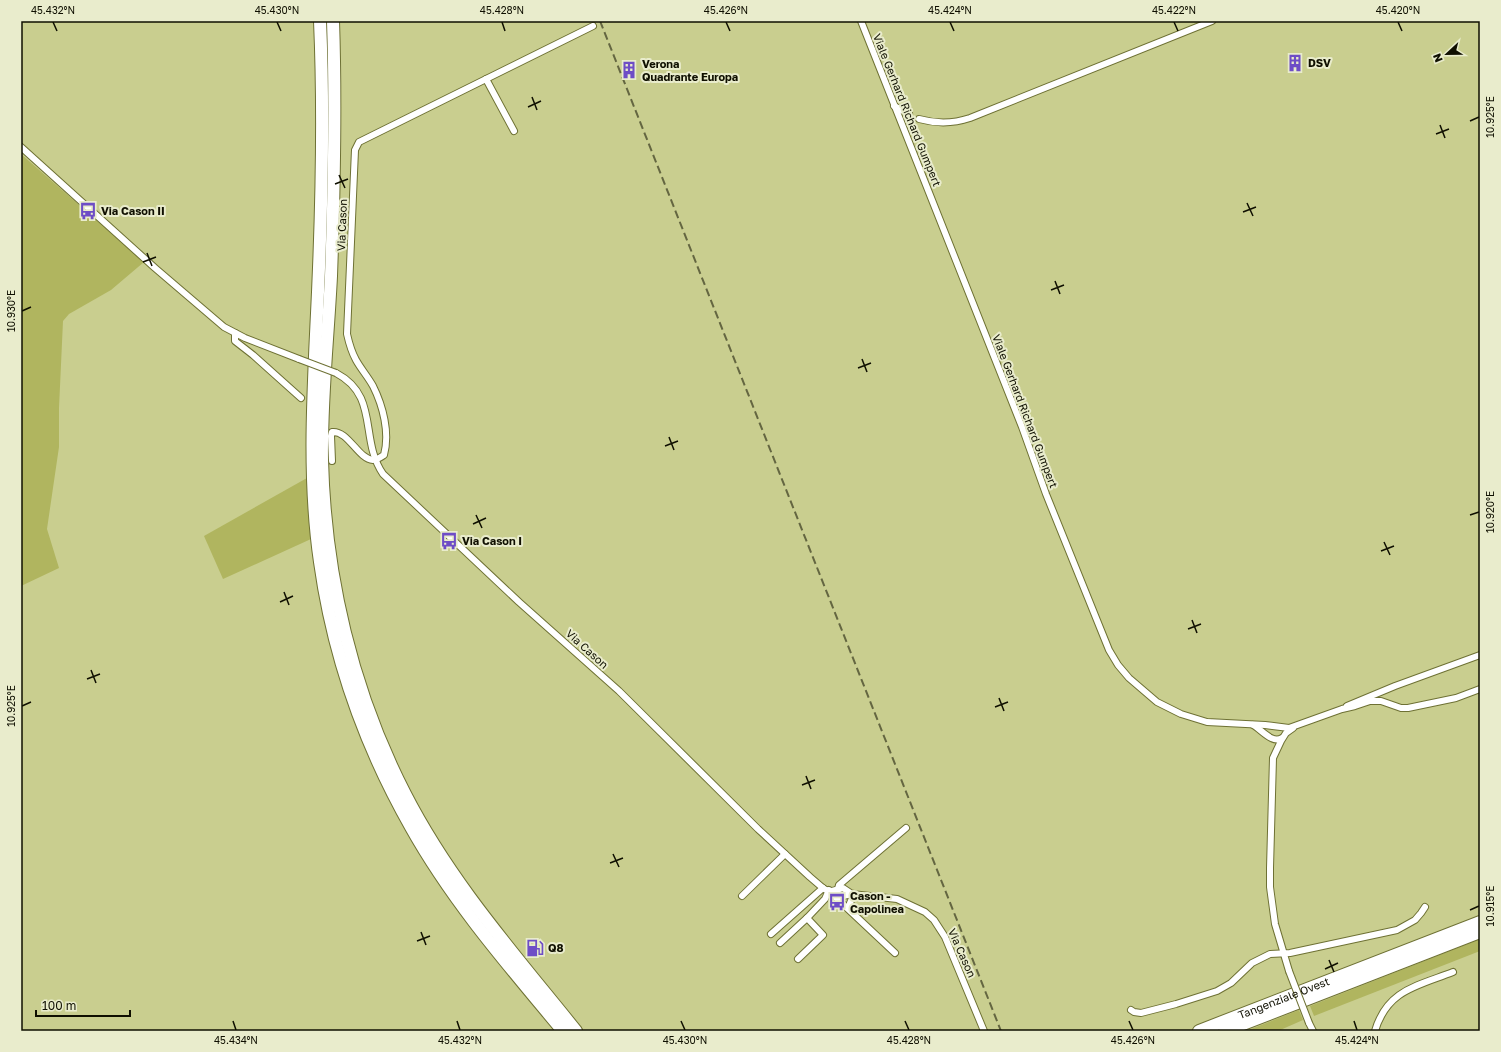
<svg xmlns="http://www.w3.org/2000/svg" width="1501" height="1052" font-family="'Golos Text',sans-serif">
<rect width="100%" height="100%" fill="#c9ce8f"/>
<g fill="#b0b55f">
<path d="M21,154l123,108 -33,28 -42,24 -6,7 -4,87v39l-12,82 12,39 -38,18z"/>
<path d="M307,478l4,61 -88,40 -19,-43z"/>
<path d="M1480,939v12l-166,65 -4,-10z"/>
<path d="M1299,1010l4,10 -25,11h-32z"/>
</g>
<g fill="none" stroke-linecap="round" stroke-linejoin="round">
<g stroke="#6e7134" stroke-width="8">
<g id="street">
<path d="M861,21l161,406 24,67 63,156 9,15 11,13 28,24 24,12 26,8 58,3 24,3 53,-19 13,-3 15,-5h11l20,7h7l48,-10 24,-9"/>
<path d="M486,79l28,52"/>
<path d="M894,106l15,8"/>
<path d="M919,119c18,5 33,5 51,-1l242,-97"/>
<path d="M21,147l134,121 69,59 21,11 54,21"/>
<path d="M235,333v8l18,14 48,43"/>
<path d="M336,373c44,23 23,66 47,101l136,128 100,89 139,138 52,48 14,12 15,6 4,1 9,-2"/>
<path d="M332,461l-1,-25 1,-4c16,-2 26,27 41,28 4,0 8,-3 11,-5 6,-22 -1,-49 -11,-69 -5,-9 -12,-17 -17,-26 -5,-9 -7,-17 -9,-26l8,-184 4,-8 234,-116"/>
<path d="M1347,706l48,-20 85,-31"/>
<path d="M1253,725c9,5 19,19 29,13"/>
<path d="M838,889l1,-4 67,-57"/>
<path d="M832,891l11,-3 9,6 45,5 28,13 9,8 11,17 39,94"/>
<path d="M831,893l64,60"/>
<path d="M742,896l43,-42"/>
<path d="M849,908l1,-5 4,-9"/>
<path d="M771,934l52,-46"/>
<path d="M780,943l27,-25"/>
<path d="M798,959l25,-24 -16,-17 18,-19 4,-9"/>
<path d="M1289,971l-14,-47 -5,-37v-19l3,-110 8,-17 5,-8 7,-5"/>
<path d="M1131,1010l3,2 7,1 35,-9 41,-13 14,-8 21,-20 18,-9 20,-1 107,-23 18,-10 6,-7 4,-6"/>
<path d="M1309,1023l4,8"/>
<path d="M1375,1031c12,-41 42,-45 78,-59"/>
</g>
</g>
<g stroke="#6e7134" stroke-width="14">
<g id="highway">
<path d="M320,21c4,90 2,181 -2,271 -4,90 -11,181 2,270 13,93 45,184 91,265 42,75 98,139 152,204"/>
<path d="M333,21c3,85 1,170 -2,255 -3,61 -10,123 -9,184 3,116 30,231 83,334 45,88 110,161 171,237"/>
<path id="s1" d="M1199,1031l281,-109"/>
<path d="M1225,1031l255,-99"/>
</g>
</g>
<use href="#street" stroke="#fff" stroke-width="6"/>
<use href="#highway" stroke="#fff" stroke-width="12"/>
<path stroke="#646641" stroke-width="2" stroke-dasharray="8 4" stroke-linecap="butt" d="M600,21l401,1010"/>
<g stroke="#6e7134" stroke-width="8" stroke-linecap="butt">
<g id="street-bridge">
<path d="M299,359l37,14"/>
<path d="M1289,971l20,52"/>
</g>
</g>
<use href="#street-bridge" stroke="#fff" stroke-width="6"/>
</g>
<path fill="none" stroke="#0f0f00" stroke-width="1.5" d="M53,22l4,9M277,22l4,9M502,22l3,9M726,22l4,9M950,22l4,9M1174,22l4,9M1398,22l4,9M532,97l5,13M528,107l13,-6M1470,121l9,-4M1440,125l5,13M1436,134l13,-5M339,175l6,13M335,184l13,-5M1247,203l6,13M1243,212l13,-5M147,253l5,13M143,262l13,-5M1055,281l5,13M1051,290l13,-5M22,311l9,-4M862,359l5,13M858,368l13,-5M669,437l5,13M665,446l13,-5M476,515l6,13M1470,515l9,-3M473,524l13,-6M1384,542l6,13M1381,551l13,-5M284,592l5,13M280,602l13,-6M1192,620l5,13M1188,629l13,-5M91,670l5,13M87,679l13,-5M999,698l5,13M22,706l9,-4M995,707l13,-5M806,776l5,13M802,785l13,-5M613,854l6,13M610,863l13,-5M1470,910l9,-4M421,932l5,13M417,941l13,-5M1329,960l5,12M1325,969l13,-6M233,1021l3,9M457,1021l3,9M681,1021l4,9M905,1021l4,9M1129,1021l4,9M1354,1021l3,9"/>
<defs>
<g id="building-bare" transform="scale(1.38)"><path d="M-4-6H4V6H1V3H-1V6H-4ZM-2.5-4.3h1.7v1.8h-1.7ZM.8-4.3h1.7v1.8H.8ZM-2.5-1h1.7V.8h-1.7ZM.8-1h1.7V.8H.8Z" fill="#6e4dc6" stroke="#e9eccc" stroke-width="2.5" paint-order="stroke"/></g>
<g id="bus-bare" transform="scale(1.38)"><path d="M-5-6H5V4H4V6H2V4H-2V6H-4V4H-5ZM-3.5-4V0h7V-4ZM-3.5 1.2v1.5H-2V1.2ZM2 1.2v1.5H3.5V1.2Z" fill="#6e4dc6" stroke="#e9eccc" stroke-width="2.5" paint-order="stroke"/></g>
<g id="fuel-bare" transform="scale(1.38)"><path d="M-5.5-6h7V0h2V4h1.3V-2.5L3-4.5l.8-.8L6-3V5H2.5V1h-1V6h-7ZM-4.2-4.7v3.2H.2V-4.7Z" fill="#6e4dc6" stroke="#e9eccc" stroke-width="2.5" paint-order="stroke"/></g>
</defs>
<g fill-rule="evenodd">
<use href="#building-bare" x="1295" y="63"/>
<use href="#building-bare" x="629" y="70"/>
<use href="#bus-bare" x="88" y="211"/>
<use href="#bus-bare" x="449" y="541"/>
<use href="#bus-bare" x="837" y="902"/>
<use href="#fuel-bare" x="535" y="948"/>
</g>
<g text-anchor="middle" stroke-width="4" stroke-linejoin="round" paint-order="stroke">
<g font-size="11" font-weight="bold" fill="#0f0f00" stroke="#e9eccc" text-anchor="start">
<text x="1308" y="67">DSV</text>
<text x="642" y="68">Verona<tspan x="642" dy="13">Quadrante Europa</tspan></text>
<text x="101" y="215">Via Cason II</text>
<text x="462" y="545">Via Cason I</text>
<text x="850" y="900">Cason -<tspan x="850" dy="13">Capolinea</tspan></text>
<text x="548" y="952">Q8</text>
</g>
<g font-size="11" fill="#0f0f00" stroke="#e9eccc">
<text transform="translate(907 110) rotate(68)" y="4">Viale Gerhard Richard Gumpert</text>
<text transform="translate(342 225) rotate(-88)" y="4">Via Cason</text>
<text transform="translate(1025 411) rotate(69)" y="4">Viale Gerhard Richard Gumpert</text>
<text transform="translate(587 649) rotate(42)" y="4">Via Cason</text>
<text transform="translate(962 953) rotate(66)" y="4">Via Cason</text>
<text dy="4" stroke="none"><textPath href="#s1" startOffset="91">Tangenziale Ovest</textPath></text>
</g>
</g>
<rect width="1501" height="1052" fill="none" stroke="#e9eccc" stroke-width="44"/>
<g transform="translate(1447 54) rotate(248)" stroke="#e9eccc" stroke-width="3" paint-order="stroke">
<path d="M0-3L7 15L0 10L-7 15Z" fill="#0f0f00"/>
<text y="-6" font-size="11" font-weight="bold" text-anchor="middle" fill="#0f0f00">N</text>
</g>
<path d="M36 1010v6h94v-6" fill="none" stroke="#0f0f00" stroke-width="2"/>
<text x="42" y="1010" font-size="12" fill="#0f0f00" stroke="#e9eccc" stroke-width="3" paint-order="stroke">100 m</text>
<rect x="22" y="22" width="1457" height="1008" fill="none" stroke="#0f0f00" stroke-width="1.5"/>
<g font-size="10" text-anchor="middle" fill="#0f0f00">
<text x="53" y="14">45.432°N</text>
<text x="277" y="14">45.430°N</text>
<text x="502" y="14">45.428°N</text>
<text x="726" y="14">45.426°N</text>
<text x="950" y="14">45.424°N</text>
<text x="1174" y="14">45.422°N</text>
<text x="1398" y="14">45.420°N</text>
<text transform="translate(1490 117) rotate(-90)" y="4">10.925°E</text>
<text transform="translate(11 311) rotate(-90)" y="4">10.930°E</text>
<text transform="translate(1490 512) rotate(-90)" y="4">10.920°E</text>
<text transform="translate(11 706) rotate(-90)" y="4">10.925°E</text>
<text transform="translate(1490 906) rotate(-90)" y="4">10.915°E</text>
<text x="236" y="1044">45.434°N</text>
<text x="460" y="1044">45.432°N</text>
<text x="685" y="1044">45.430°N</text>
<text x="909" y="1044">45.428°N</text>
<text x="1133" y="1044">45.426°N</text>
<text x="1357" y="1044">45.424°N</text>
</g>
</svg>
